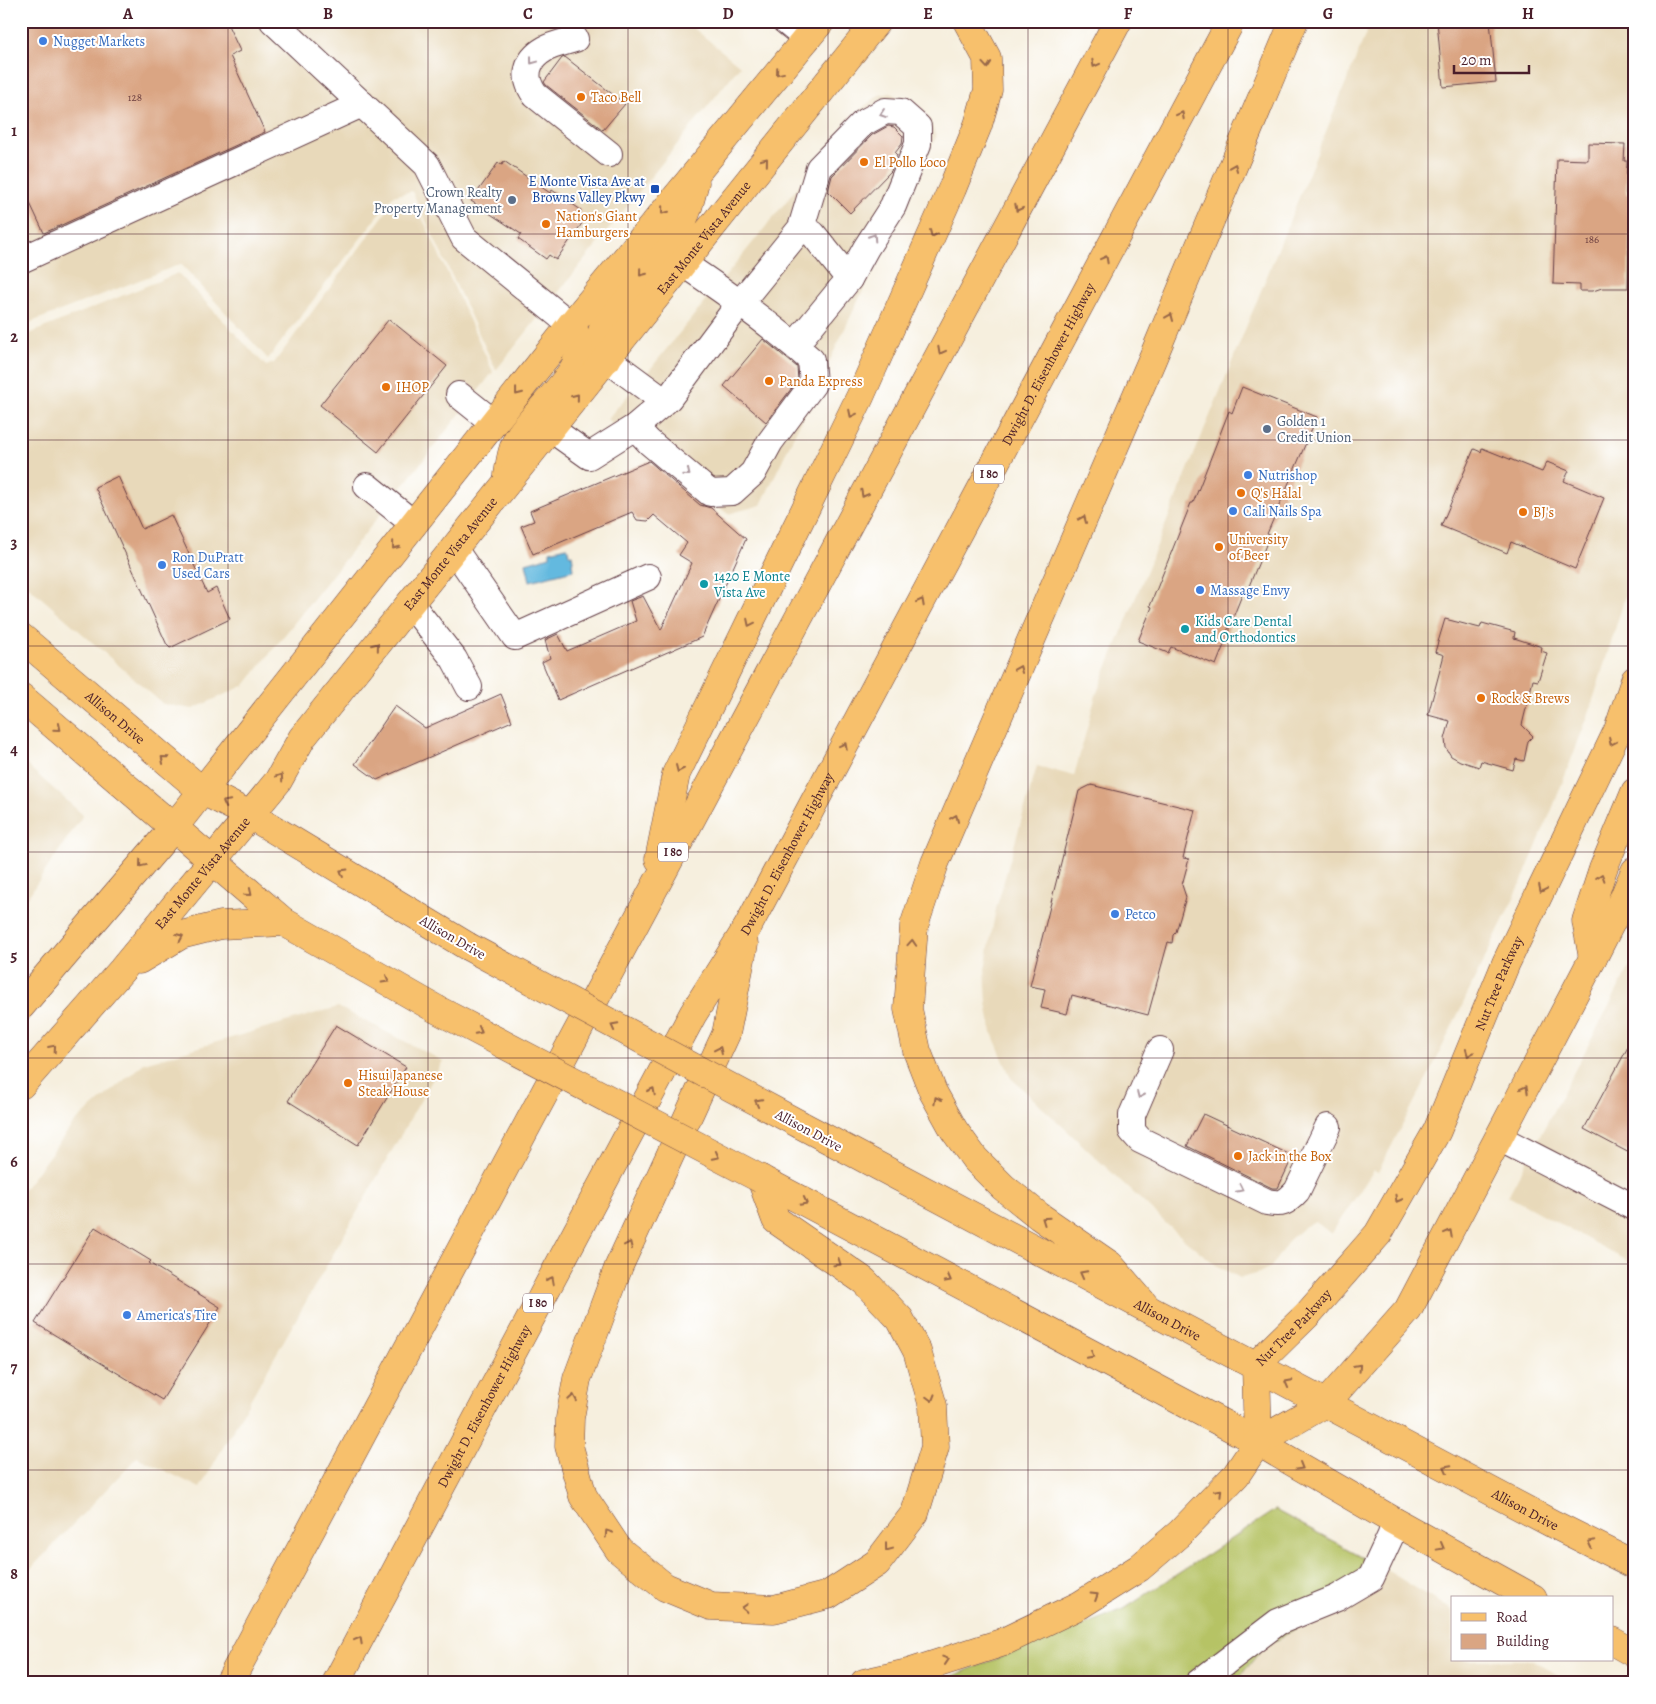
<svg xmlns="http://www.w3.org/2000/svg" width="1656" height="1704" font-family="Alegreya,serif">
<rect width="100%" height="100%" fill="#fff"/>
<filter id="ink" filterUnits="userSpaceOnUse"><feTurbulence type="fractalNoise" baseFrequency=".02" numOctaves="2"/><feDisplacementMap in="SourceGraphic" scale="10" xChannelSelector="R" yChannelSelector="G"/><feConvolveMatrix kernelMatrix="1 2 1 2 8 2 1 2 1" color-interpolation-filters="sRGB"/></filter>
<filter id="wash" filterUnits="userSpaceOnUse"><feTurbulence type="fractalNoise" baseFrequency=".0096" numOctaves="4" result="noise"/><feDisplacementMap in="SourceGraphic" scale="20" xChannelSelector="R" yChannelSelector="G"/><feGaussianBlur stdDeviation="1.12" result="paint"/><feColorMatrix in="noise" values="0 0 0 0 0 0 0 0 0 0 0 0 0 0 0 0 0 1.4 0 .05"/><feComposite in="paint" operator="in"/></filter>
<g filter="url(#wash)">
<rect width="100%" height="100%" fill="#f6efde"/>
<g fill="#e8d9ba">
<path d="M21,21h664l55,45 -244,304 -84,-179 -19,5 -125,163 -87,-95 -160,62z"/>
<path d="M1371,21h264v537l-13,49 -34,109 -35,91 -31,74 -88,183 -56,108 -4,-2 -43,64 -16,-13 -11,6 -15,13 -18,27 -12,6 -19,5 -24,-13 -44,-36 -161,-151 -19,-45 -5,-31 -2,-33 11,-60 41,-143 37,10 22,-81z"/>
<path d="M891,93l39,27 6,17 -175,368 -33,9 -121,-95 32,-36 222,-274 18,-14z"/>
<path d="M416,204l77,168 -248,313 -52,24 -30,-5 -142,-124v-243l157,-64 88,93 8,-3 116,-156z"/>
<path d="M21,760l62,55 -62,92z"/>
<path d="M1635,957v308l-127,-69z"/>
<path d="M338,1007l105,54 -243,427 -63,-31 -116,122v-386l53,-70 70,-60z"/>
<path d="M1383,1568l69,42v50h82l36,23h-335l26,-33 90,-56z"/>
</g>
<path fill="#b6c365" stroke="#807148" d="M1275,1510l108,58 -32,26 -90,56 -26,33h-301l190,-74z"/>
<path fill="#63b9df" stroke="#566c85" d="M567,547l2,7 3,1 1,6 -1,2 1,7 -43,11 -4,-18 24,-7v-5z"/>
<g id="blocks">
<g fill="#daa583">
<path d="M21,21h205l14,30 -10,5 35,76 -221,101 -23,-49z"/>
<path d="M1437,21h53l6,61 -53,5z"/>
<path d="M565,57l60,47 -22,26 -57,-45 -2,-3 18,-24z"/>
<path d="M888,126l6,1 9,9 -1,8 -7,9 2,2 -6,16 -41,42 -22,-22 4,-15 40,-41z"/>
<path d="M1588,143l37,1 -1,17h3l-1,33h4l-2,94h-26l-9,3h-13v-6l-27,-1 4,-125 31,1z"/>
<path d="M504,161l46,32 2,-3 29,20 -5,7 7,5 -27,38 -7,-5 -3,4 -28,-20 3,-5 -50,-33 27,-38 4,2z"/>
<path d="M389,319l58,47 -69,86 -58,-47z"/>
<path d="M763,339l34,28 1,13 -32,42 -42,-36z"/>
<path d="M1242,387l75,30 -50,117 3,1 -23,56 -3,-1 -12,30 -8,19 2,1 -10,25 -45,-18 -3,6 -30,-12 14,-34 -2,-1 41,-103h2l6,-15 30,-77 3,2z"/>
<path d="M1482,448l60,24 5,-10 22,9 -5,10 40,17 -29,71 -64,-27 -4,11 -66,-27 33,-77 7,3z"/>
<path d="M649,461l51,44 11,3 35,31 -44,98 -144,63 -16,-38 8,-4 -5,-18 13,-6 9,17 69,-30 -6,-20 13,-5 18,34 31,-67 -13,-8 8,-12 -33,-28 -6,6 -11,-1 -5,-8 -99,42 -12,-28 13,-5 -4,-10z"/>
<path d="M118,476l24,53 29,-14 36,78 9,-5 14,31 -60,29 -3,-3 -72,-158z"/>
<path d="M1445,619l35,9 2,-5 33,9 -1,6 28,9 -1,4 6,2 -9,28 -5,-1 -11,45 11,11 -5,5 -4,20 -8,-2 -3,11 -32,-9 -2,6 -19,-6 -9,-5 -5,-8 -1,-9 5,-18 -22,-6 16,-60 -9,-3z"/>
<path d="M501,694l11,27 -135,59 -22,-16 40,-58 30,22z"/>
<path d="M1091,785l104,25 -12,48 6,1 -7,26 4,12 -10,35 -3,3 -1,8 -4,-1 -20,73 -76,-20 -5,19 -26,-6 4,-19 -15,-3 49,-195z"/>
<path d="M336,1025l70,42 -48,78 -70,-44z"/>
<path d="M1635,1034v122l-51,-27z"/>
<path d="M1203,1114l90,42 -15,32h-6l-85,-42z"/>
<path d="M95,1227l56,34 -2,2 71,44 -58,93 -127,-77z"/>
</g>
</g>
</g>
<g filter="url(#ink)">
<use href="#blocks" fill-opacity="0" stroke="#643e46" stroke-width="1"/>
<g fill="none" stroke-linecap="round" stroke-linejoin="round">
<g stroke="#643e46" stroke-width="28">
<g id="minor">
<path d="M273,21l154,144 37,73 107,87"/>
<path d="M785,21l22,18"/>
<path d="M575,39c-9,3 -21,5 -30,10 -19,11 -23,28 -10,46l74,59"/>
<path d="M801,228l12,6 36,45"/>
<path d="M21,260l341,-156"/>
<path d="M607,359l57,42"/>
<path d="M459,395l35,28"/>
<path d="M635,427l14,15 61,51 22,-1 21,-19 17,-31 43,-58 -2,-24c-40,-36 -84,-67 -129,-97"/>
<path d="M551,429l38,27 46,-29 34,-29 71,-95 61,-75 18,-60 44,-45 22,-12 16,1 17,15v17l-25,62 -27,42 -17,31 -54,66"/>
<path d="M367,486l47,38"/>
<path d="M454,549l61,88 133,-60"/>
<path d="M410,603l44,56 15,28"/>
<path d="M1160,1050l-28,65v16l8,9 127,62c15,3 19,1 30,-11l31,-64"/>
<path d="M1499,1138l136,70"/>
<path d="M1198,1683l80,-61 59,-24 34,-20 20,-43 3,-14"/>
</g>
</g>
<g stroke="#643e46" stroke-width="29">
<g id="major">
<path d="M607,359c-3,-7 -7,-14 -6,-22 2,-29 62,-84 79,-112 8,-12 11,-29 15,-43"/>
<path d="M508,475c2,-13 4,-29 12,-40 13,-20 54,-57 58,-77 3,-13 -1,-22 -7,-33"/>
<path id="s1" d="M21,637l180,153 49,25 217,131"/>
<path d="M21,697l263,225 152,87"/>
<path d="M1593,958l-7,-37 17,-52 32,-77"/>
<path d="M139,960l42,-25 40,-10 63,-3"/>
<path d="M21,1006l153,-179 397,-502 250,-304"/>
<path id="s2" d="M21,1085l101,-115 156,-189 24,-43 575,-717"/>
<path id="s3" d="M801,1125l752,399 82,41"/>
<path d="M761,1179l497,263 136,79 139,77"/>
<path id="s4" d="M1258,1442l-2,-77 52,-51 70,-80 59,-103 69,-168 112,-233 17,-50"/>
<path d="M1258,1442l68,-39 82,-93 185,-352 31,-61 11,-26"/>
<path d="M1612,1641l23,13"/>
</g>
</g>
<g stroke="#643e46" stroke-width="29">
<g id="highway">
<path d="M659,859l17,-85 184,-377 92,-208 26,-64 10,-35 -1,-32 -20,-37"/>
<path d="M744,944l-18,90 -107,232 -42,113 -7,39 -1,28 14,50 36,54 46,37 46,19 63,3 54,-14 49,-32 38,-50 20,-66 -2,-41 -16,-55 -17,-32 -36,-38 -88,-61 -15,-41"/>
<path d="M1147,1308l-37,-43 -71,-49 -36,-29 -28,-28 -21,-29 -21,-38 -16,-41 -9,-42 6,-83 21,-63 216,-501 143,-341"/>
<path d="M229,1683l889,-1662"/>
<path id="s5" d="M336,1683l357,-669 54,-86 484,-907"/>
<path d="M864,1683l44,-10 93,-30 79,-38 59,-37 41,-35 56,-58 22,-33"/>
</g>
</g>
<use href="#minor" stroke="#fff" stroke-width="26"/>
<use href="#major" stroke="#f7c06c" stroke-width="28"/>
<use href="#highway" stroke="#f7c06c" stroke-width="28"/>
<g stroke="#643e46" stroke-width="29" stroke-linecap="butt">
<g id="major-bridge">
<path d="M467,946l334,179"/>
<path d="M436,1009l325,170"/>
</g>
</g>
<use href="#major-bridge" stroke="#f7c06c" stroke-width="28"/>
</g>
<defs><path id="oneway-chevron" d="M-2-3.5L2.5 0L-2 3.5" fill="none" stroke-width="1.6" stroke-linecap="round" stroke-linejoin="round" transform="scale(1.25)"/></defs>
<g stroke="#ae9aa0">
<use href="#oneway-chevron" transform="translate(533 61) rotate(127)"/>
<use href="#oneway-chevron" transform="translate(883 114) rotate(161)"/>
<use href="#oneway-chevron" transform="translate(873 237) rotate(-57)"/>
<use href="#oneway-chevron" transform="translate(687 473) rotate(39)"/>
<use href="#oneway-chevron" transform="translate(1140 1095) rotate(114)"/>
<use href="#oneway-chevron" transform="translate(1240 1189) rotate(26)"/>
</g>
<g stroke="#986748">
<use href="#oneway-chevron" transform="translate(1095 64) rotate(118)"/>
<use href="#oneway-chevron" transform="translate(987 65) rotate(85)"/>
<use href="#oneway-chevron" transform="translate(779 72) rotate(130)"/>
<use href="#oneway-chevron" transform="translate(1181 115) rotate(-62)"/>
<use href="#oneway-chevron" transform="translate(765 161) rotate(-51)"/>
<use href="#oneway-chevron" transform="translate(1234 167) rotate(-67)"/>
<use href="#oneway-chevron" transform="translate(1018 208) rotate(118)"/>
<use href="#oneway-chevron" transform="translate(664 211) rotate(129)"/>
<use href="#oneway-chevron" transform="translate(933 234) rotate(114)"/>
<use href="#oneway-chevron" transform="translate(1105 259) rotate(-62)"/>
<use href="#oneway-chevron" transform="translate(642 273) rotate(129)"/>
<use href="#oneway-chevron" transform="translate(1170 317) rotate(-67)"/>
<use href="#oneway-chevron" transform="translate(941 351) rotate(118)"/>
<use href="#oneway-chevron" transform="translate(518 392) rotate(128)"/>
<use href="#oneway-chevron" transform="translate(576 397) rotate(-51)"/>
<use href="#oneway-chevron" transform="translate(852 414) rotate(116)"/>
<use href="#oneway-chevron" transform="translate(864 494) rotate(118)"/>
<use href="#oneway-chevron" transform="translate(1083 519) rotate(-67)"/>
<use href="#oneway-chevron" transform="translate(395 546) rotate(129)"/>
<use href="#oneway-chevron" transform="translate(921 602) rotate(-62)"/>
<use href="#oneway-chevron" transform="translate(750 623) rotate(116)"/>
<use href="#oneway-chevron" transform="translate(376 646) rotate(-51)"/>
<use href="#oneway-chevron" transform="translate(1019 669) rotate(-67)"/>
<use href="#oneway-chevron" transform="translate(58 728) rotate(40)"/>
<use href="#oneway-chevron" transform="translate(1612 742) rotate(116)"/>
<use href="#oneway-chevron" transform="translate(844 746) rotate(-62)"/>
<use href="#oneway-chevron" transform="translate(164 759) rotate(-140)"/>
<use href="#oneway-chevron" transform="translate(679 769) rotate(114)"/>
<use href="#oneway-chevron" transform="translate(280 777) rotate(-56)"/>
<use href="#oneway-chevron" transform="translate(226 803) rotate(-153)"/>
<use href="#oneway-chevron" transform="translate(955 818) rotate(-67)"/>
<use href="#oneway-chevron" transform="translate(142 864) rotate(130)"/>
<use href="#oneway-chevron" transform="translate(343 872) rotate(-149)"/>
<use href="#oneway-chevron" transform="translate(1601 877) rotate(-72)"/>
<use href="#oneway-chevron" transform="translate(1542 889) rotate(116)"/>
<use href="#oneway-chevron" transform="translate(249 893) rotate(40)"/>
<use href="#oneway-chevron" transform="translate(180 937) rotate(-24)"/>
<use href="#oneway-chevron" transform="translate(912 943) rotate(-86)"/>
<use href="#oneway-chevron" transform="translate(386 980) rotate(30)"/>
<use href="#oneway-chevron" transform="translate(614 1026) rotate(-152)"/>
<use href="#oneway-chevron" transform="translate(479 1031) rotate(28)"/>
<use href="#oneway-chevron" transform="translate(53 1048) rotate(-49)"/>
<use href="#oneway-chevron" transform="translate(719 1050) rotate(-65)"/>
<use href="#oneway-chevron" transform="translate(1469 1053) rotate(112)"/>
<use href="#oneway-chevron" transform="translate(1525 1089) rotate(-62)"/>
<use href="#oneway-chevron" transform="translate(652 1091) rotate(-62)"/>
<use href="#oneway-chevron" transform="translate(937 1100) rotate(-119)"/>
<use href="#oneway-chevron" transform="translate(758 1102) rotate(-152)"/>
<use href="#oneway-chevron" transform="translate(716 1156) rotate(28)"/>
<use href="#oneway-chevron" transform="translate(1398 1199) rotate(120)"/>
<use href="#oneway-chevron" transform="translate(804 1202) rotate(28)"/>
<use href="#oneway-chevron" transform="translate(1045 1220) rotate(-145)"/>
<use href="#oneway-chevron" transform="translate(1449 1233) rotate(-62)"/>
<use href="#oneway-chevron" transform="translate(629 1245) rotate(-65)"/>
<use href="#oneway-chevron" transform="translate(838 1263) rotate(35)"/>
<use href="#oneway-chevron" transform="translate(1083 1274) rotate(-152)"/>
<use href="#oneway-chevron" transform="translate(948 1279) rotate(28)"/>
<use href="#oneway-chevron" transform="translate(551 1280) rotate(-62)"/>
<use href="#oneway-chevron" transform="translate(1091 1355) rotate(28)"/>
<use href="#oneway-chevron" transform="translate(1358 1367) rotate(-48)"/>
<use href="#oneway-chevron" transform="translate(1288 1383) rotate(-152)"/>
<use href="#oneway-chevron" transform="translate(573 1398) rotate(-80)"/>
<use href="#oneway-chevron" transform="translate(931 1398) rotate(74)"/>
<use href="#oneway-chevron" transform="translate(1300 1467) rotate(30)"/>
<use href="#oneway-chevron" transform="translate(1447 1468) rotate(-152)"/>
<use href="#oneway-chevron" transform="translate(1219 1492) rotate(-46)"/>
<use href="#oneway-chevron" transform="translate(608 1533) rotate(-124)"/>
<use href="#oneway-chevron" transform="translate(1591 1543) rotate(-153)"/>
<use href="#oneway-chevron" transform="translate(1441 1547) rotate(29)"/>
<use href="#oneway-chevron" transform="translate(888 1548) rotate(127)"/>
<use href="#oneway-chevron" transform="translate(1095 1596) rotate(-32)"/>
<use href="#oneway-chevron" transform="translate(745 1608) rotate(-177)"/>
<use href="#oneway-chevron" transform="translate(359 1640) rotate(-62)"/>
<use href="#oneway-chevron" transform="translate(946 1660) rotate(-18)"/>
</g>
</g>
<path fill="none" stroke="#4a1f2b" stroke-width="1" stroke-opacity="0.55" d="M228,21v1662M428,21v1662M628,21v1662M828,21v1662M1028,21v1662M1228,21v1662M1428,21v1662M21,234h1614M21,440h1614M21,646h1614M21,852h1614M21,1058h1614M21,1264h1614M21,1470h1614"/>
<g fill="#3f7fe0" stroke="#fff" stroke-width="2">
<circle cx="43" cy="41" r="5"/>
<circle cx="1248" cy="475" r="5"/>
<circle cx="1233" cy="511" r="5"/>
<circle cx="162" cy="565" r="5"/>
<circle cx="1200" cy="590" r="5"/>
<circle cx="1115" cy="914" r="5"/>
<circle cx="127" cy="1315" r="5"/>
</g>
<g fill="#e8710a" stroke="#fff" stroke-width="2">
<circle cx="581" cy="97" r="5"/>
<circle cx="864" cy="162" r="5"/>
<circle cx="546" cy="224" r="5"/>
<circle cx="769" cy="381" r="5"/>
<circle cx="386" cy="387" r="5"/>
<circle cx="1241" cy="493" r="5"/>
<circle cx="1523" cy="512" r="5"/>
<circle cx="1219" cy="547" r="5"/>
<circle cx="1481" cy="698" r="5"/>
<circle cx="348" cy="1083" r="5"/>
<circle cx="1238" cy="1156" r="5"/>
</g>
<rect fill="#1a4fb4" stroke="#fff" stroke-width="2" x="650" y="184" width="10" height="10" rx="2.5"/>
<g fill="#5c6f8a" stroke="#fff" stroke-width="2">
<circle cx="512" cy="200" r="5"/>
<circle cx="1267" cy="429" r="5"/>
</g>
<g fill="#0f9aa8" stroke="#fff" stroke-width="2">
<circle cx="704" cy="584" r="5"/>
<circle cx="1185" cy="629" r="5"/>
</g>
<g text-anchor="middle" stroke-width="4" stroke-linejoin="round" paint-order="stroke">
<g font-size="11" fill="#6e4041">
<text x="135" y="101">128</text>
<text x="1592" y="243">186</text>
</g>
<g fill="#fff" stroke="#80626b" stroke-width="1">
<rect x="974" y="464.5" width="30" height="19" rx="4"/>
<rect x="658" y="842.5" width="30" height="19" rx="4"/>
<rect x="523" y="1293.5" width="30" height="19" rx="4"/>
</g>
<g font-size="12" font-weight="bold" fill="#4a1f2b">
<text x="989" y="478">I 80</text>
<text x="673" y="856">I 80</text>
<text x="538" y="1307">I 80</text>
</g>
<g font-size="14" fill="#366cbe" stroke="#fff" text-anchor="start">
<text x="53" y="46">Nugget Markets</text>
<text x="1258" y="480">Nutrishop</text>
<text x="1243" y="516">Cali Nails Spa</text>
<text x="172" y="562">Ron DuPratt<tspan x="172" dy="16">Used Cars</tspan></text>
<text x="1210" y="595">Massage Envy</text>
<text x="1125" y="919">Petco</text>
<text x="137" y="1320">America's Tire</text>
</g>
<g font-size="14" fill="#c56008" stroke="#fff" text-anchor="start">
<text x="591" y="102">Taco Bell</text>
<text x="874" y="167">El Pollo Loco</text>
<text x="556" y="221">Nation's Giant<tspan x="556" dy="16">Hamburgers</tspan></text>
<text x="779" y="386">Panda Express</text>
<text x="396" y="392">IHOP</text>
<text x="1251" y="498">Q's Halal</text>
<text x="1533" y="517">BJ's</text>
<text x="1229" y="544">University<tspan x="1229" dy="16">of Beer</tspan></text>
<text x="1491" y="703">Rock &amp; Brews</text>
<text x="358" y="1080">Hisui Japanese<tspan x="358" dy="16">Steak House</tspan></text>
<text x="1248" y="1161">Jack in the Box</text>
</g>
<g font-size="14" fill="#164399" stroke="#fff" text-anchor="end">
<text x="645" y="186">E Monte Vista Ave at<tspan x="645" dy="16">Browns Valley Pkwy</tspan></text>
</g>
<g font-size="14" fill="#4e5e75" stroke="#fff" text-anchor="end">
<text x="502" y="197">Crown Realty<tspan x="502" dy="16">Property Management</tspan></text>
<text x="1277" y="426" text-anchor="start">Golden 1<tspan x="1277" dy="16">Credit Union</tspan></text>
</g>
<g font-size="14" fill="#4a1f2b" stroke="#fff">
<text dy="5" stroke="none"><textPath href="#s2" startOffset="1089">East Monte Vista Avenue</textPath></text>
<text dy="5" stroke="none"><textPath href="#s5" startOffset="1499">Dwight D. Eisenhower Highway</textPath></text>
<text dy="5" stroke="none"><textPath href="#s2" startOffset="684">East Monte Vista Avenue</textPath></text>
<text dy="5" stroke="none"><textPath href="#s1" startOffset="124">Allison Drive</textPath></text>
<text dy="5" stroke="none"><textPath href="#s5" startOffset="944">Dwight D. Eisenhower Highway</textPath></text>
<text dy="5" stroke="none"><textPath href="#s2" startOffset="279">East Monte Vista Avenue</textPath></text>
<text transform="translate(453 937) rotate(30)" y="5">Allison Drive</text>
<text dy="5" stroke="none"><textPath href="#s4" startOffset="535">Nut Tree Parkway</textPath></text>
<text transform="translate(809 1130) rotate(28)" y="5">Allison Drive</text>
<text dy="5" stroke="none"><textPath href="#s3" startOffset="415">Allison Drive</textPath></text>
<text dy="5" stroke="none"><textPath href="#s4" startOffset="130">Nut Tree Parkway</textPath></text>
<text dy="5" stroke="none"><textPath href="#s5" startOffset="314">Dwight D. Eisenhower Highway</textPath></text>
<text dy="5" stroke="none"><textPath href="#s3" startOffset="820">Allison Drive</textPath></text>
</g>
<g font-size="14" fill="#0d838f" stroke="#fff" text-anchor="start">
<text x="714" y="581">1420 E Monte<tspan x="714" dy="16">Vista Ave</tspan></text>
<text x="1195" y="626">Kids Care Dental<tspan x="1195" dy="16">and Orthodontics</tspan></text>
</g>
</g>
<rect width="1656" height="1704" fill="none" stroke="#fff" stroke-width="55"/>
<rect x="1451" y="1596" width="162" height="65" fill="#ffffff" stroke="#b7a5aa"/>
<rect x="1461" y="1613" width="25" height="8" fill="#f7c06c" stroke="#b7a5aa"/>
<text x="1496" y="1622" font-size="15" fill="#4a1f2b">Road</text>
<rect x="1461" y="1634" width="25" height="15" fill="#daa583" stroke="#b7a5aa"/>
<text x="1496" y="1646" font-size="15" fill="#4a1f2b">Building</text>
<path d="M1454 65v8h75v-8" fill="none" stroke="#4a1f2b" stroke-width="2.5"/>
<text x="1461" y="65" font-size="15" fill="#4a1f2b" stroke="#ffffff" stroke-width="4" paint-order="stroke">20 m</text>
<rect x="28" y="28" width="1600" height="1648" fill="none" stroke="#4a1f2b" stroke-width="2"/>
<g font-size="16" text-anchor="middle" font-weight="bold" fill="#4a1f2b">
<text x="128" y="19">A</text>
<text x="328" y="19">B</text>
<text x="528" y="19">C</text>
<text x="728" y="19">D</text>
<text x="928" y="19">E</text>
<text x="1128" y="19">F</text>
<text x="1328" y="19">G</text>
<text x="1528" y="19">H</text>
<text x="14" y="136">1</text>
<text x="14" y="342">2</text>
<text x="14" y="548">3</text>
<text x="14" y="755">4</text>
<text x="14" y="961">5</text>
<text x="14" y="1167">6</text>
<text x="14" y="1373">7</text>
<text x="14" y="1579">8</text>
</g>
</svg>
